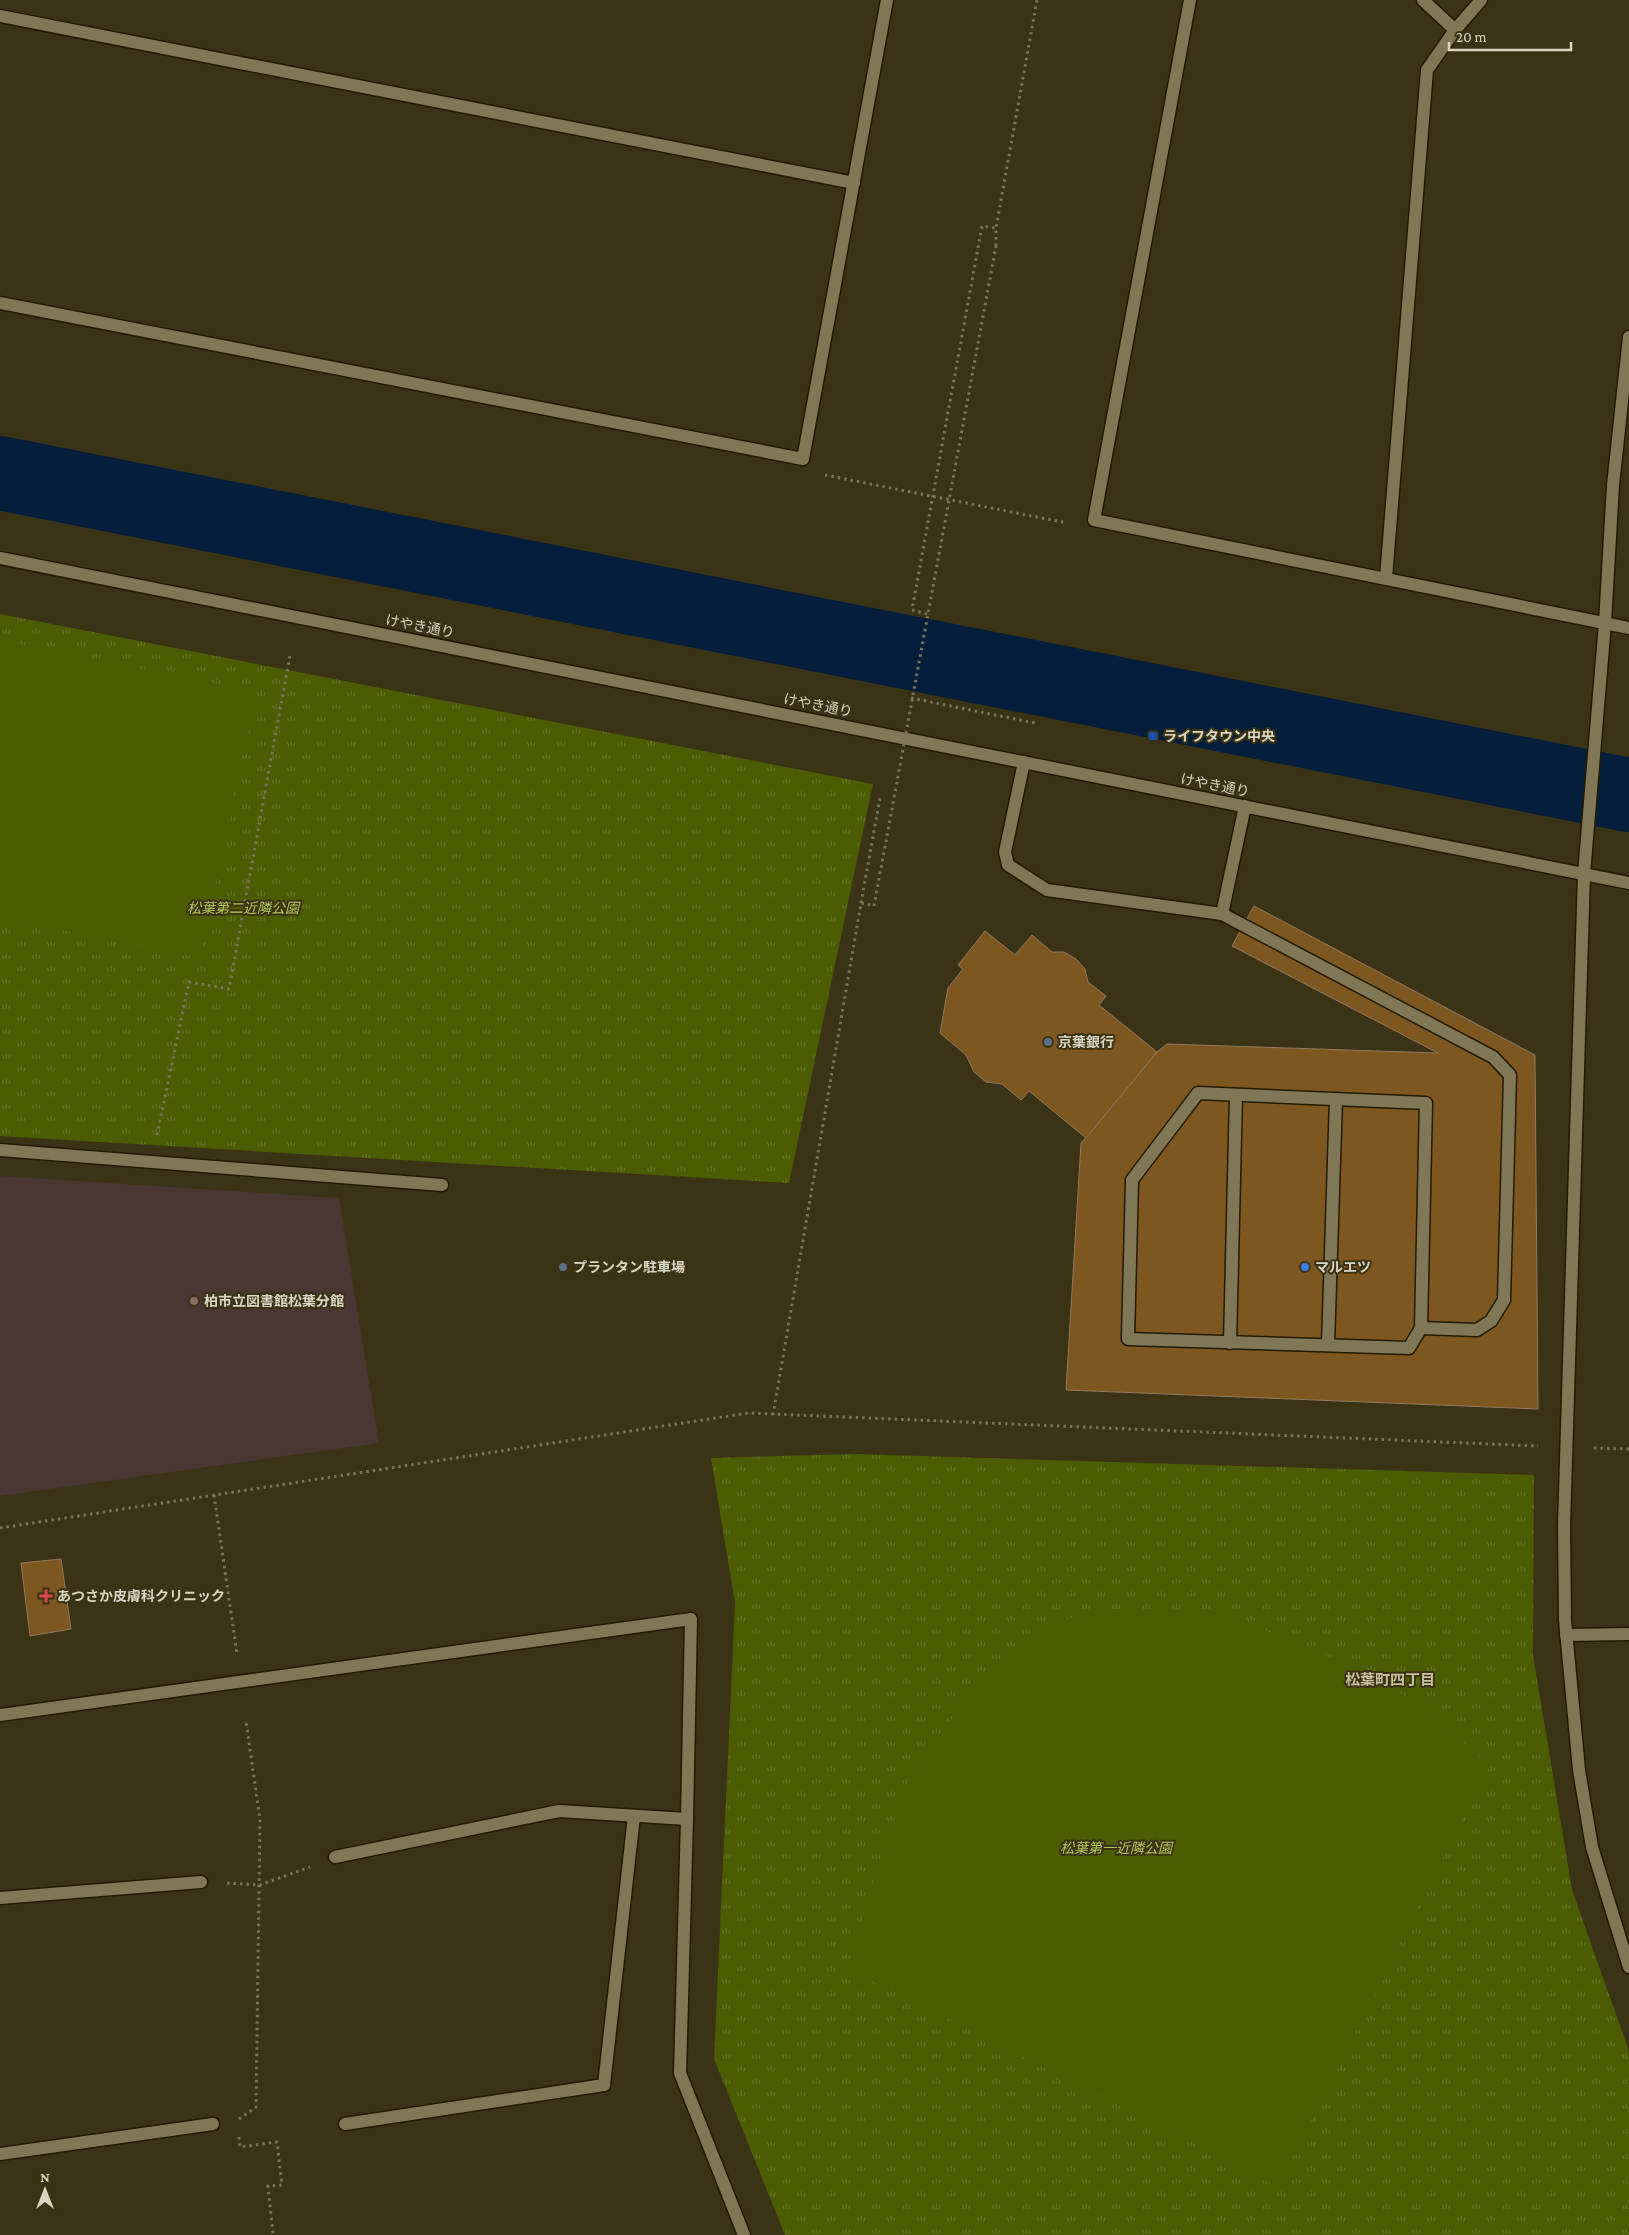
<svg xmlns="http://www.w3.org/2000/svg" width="1629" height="2235" font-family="'Crimson Pro','Noto Sans JP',serif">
<defs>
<pattern id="park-tufts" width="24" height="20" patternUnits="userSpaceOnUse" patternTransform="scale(1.25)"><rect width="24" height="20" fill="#4c5c03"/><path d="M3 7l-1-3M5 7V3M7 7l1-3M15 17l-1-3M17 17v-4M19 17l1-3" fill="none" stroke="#657226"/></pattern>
</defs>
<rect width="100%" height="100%" fill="#3b3315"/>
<path fill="#4a3632" d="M0,1176l339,22 40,245 -379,53z"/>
<g fill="url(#park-tufts)">
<path d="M0,614l873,170 -84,399 -789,-47z"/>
<path d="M856,1454l678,21 -1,180 39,235 57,161v184h-844l-71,-176 21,-456 -24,-145z"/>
</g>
<g fill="#4c5c03">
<path d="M0,640l255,52 -55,266 -200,-41z"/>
<path d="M1207,1610l101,36 107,55 75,64 -212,421 -431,-218 58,-181 78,-113 86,-56z"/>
</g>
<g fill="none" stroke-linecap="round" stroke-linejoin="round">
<path stroke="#041e3c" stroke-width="74" d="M0,473l1629,322"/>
</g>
<g fill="#7e5720" stroke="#917a60">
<path d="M1254,906l281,149 3,354 -472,-19 15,-247 76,-91 10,-8 271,9 -206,-107z"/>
<path d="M985,931l30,24 17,-20 20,17h12l12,7 9,10 3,13 18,14 -7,9 58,47 -71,86 -57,-47 -8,9 -19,-16 -16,-2 -12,-10 -8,-17 -26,-22 8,-45 15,-19 -5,-4z"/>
<path d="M61,1559l10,70 -41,7 -9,-73z"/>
</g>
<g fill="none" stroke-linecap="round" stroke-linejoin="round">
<g stroke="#221b00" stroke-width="15">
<g id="minor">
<path d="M1190,0l-96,520 535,108"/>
<path d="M1423,0l32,30"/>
<path d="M0,16l854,167"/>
<path d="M0,303l803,156 84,-459"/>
<path d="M1629,337l-16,148 -8,138 -21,251 -20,651 1,95 14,150 13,77 37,120"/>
<path d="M0,558l1629,325"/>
<path d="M1386,578l41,-508 28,-40 26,-30"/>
<path d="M1024,762l-19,90 3,13 39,25 175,24 271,143 17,18 -6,225 -13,21 -14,9 -56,-2"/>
<path d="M1222,914l23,-108"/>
<path d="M1198,1093l228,10 -5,225 -12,20 -281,-9 4,-159z"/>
<path d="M0,1150l442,35"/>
<path d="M1230,1343l6,-248"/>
<path d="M1328,1345l8,-246"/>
<path d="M1566,1635l63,-1"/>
<path d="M0,1715l691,-96 -4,200 -7,254 64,162"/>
<path d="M335,1857l224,-46 128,8"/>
<path d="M0,1898l201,-16"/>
<path d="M345,2124l259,-39 30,-269"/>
<path d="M0,2154l213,-30"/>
</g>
</g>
<g stroke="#7b745b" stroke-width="3" stroke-dasharray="2.5 4" stroke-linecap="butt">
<path d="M996,246v-18l41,-228"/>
<path d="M825,475l242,48"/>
<path d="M927,614l-15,-4 70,-384 14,2"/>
<path d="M911,698l124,25"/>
<path d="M861,903l19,-105"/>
<path d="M157,1135l32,-153 40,7 61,-334"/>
<path d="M773,1415l88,-512 13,3"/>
<path d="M1594,1448l35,1"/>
<path d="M214,1495l23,159"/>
<path d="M0,1528l748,-115 790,33"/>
<path d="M227,1883l33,2 50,-18"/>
<path d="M239,2119l17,-12 4,-287 -14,-99"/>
<path d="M239,2137l1,10 37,-5 5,43 -14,1 5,49"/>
</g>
<use href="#minor" stroke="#807757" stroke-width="12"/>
<path stroke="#7b745b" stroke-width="3" stroke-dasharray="2.5 4" stroke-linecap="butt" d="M874,906l122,-660"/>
</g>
<rect fill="#1a4fb4" stroke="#3b3315" stroke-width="2" x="1148" y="731" width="10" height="10" rx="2.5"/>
<g fill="#5c6f8a" stroke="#3b3315" stroke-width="2">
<circle cx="1048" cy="1042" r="5"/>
<circle cx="563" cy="1267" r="5"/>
</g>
<circle fill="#3f7fe0" stroke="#3b3315" stroke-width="2" cx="1305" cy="1267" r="5"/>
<circle fill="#8d6e63" stroke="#3b3315" stroke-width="2" cx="194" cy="1301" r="5"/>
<path fill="#e0444e" stroke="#3b3315" stroke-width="2" d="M43.5 1588.5h5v5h5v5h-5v5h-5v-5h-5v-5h5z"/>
<g text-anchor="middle" stroke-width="4" stroke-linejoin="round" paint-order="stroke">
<g font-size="14" fill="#d9d5c3" stroke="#3b3315">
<text transform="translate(420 626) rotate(11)" y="5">けやき通り</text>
<text transform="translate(818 705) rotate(11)" y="5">けやき通り</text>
<text transform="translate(1215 785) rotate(11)" y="5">けやき通り</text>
</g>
<g font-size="14" font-weight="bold" fill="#d9d5c3" stroke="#3b3315" text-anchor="start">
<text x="1163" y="741">ライフタウン中央</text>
<text x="1058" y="1047">京葉銀行</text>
<text x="573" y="1272">プランタン駐車場</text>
<text x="1315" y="1272">マルエツ</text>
<text x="204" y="1306">柏市立図書館松葉分館</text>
<text x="57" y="1601">あつさか皮膚科クリニック</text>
</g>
<g font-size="14" font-style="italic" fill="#b1cb5e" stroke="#3b3315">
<text x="243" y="913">松葉第二近隣公園</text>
<text x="1116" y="1853">松葉第一近隣公園</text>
</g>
<g font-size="15" font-weight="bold" fill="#c7be9c" stroke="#3b3315">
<text x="1390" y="1685">松葉町四丁目</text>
</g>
</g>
<g transform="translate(45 2190)" stroke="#3b3315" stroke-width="4" paint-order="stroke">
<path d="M0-4L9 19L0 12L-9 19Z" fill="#d9d5c3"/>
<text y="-8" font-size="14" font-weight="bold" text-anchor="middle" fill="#d9d5c3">N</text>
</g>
<path d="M1449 42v8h122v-8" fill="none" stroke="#d9d5c3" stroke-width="2.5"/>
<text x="1456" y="42" font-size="15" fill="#d9d5c3" stroke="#3b3315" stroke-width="4" paint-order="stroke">20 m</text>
</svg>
